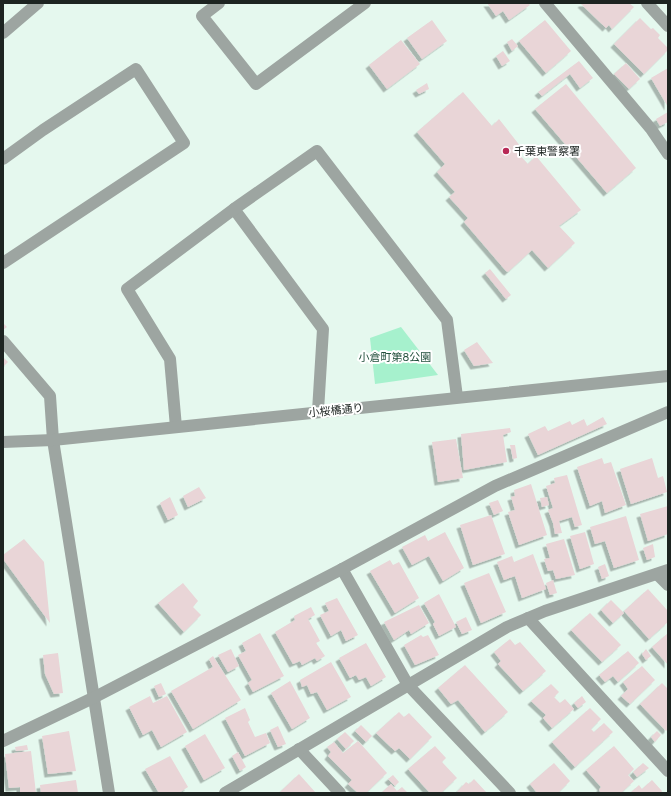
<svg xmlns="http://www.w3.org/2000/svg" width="671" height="796" font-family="Figtree,'Noto Sans JP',sans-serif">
<defs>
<filter id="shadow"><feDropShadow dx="-3.5" dy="3.5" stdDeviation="0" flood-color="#0004"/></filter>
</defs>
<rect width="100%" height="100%" fill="#e5f8ee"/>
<path fill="#a6f1cd" d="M401,327l37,48 -63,9 -5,-46z"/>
<g fill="#e9d5d7" filter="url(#shadow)">
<path d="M487,3h41l2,2 -21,15 -6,-9 -7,5z"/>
<path d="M583,3h46l5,4 -22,22 -3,-4 -3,3 -25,-24z"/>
<path d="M640,18l11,11 2,-1 7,7 -2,3 10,10v2l-24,24 -30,-30z"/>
<path d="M432,20l15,21 -25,18 -15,-21z"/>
<path d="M545,20l26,31 -25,22 -27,-32z"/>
<path d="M512,39l6,7 -6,5 -5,-9z"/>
<path d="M401,40l19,24 -33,25 -18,-24z"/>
<path d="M503,51l7,10 -8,5 -6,-10z"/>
<path d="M579,61l14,17 -13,10 -10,-14 -28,22 -4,-4z"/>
<path d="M626,63l14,16 -11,10 -15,-15z"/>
<path d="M668,68v39l-17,-29z"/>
<path d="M427,83l2,6 -10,5 -3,-4z"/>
<path d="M566,84l70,84 -29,25 -72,-84z"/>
<path d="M463,92l29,34 7,-7 22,28 -5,4 12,13 8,-8 45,54 -22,16 16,17 -27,25 -16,-18 -24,22 -2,-1 -42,-49 4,-4 -19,-21 6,-5 -18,-20 8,-8 -28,-32z"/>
<path d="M668,112v10l-8,4 -4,-7z"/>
<path d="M490,269l21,26 -5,4 -21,-26z"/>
<path d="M3,323l4,4 -4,3z"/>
<path d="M477,342l16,21 -19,3 -10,-16z"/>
<path d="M3,357l5,5 -5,5z"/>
<path d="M603,417l4,7 -69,31 -10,-21 17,-8 3,5 22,-10 2,4 12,-6 3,7z"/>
<path d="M510,428l1,4 -8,3 4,27 -43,8 -3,-36z"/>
<path d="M456,439l7,39 -25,4 -6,-40z"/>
<path d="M510,445h5l2,13 -4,1z"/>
<path d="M602,458l2,6 7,-2 15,43 -21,8 -3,-12 -12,5 -13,-39z"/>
<path d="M652,458l6,20 5,-2 4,16 -36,12 -11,-35z"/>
<path d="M567,475l15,50 -7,2 -3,-10 -13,4 3,12 -7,1 -2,-11 -5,-13 5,-2 -7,-22 9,-3 -1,-5z"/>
<path d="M531,484l16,51 -28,10 -11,-33 7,-2 -4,-13 4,-1 -1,-6z"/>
<path d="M199,487l7,11 -18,9 -5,-11z"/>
<path d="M170,497l8,18 -10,5 -8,-17z"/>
<path d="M547,497l2,8 -7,2 -2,-9z"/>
<path d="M498,500l5,11 -9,4 -5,-12z"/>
<path d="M668,506v28l-20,7 -8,-27z"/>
<path d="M491,515l14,39 -32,11 -13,-40z"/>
<path d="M626,516l13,44 -25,8 -9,-27 -10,3 -5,-17z"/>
<path d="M445,532l19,36 -21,13 -14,-25 -17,9 -10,-18 23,-12 3,6z"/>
<path d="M585,532l9,32 -14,5 -10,-33z"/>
<path d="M24,539l20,23 6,61 -47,-64v-4z"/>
<path d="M564,539l11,36 -19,4 -3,-9 -5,1 -4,-12 6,-1 -4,-14z"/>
<path d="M653,544l2,13 -8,3 -4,-12z"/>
<path d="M533,554l13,35 -24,9 -7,-22 -11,4 -7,-18 15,-6 2,6z"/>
<path d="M390,560l3,5 6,-3 20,36 -24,15 -25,-42z"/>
<path d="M605,564l4,12 -7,3 -4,-12z"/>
<path d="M489,573l17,39 -25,11 -17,-40z"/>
<path d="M553,580l4,13 -7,2 -4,-12z"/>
<path d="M183,583l15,18 -5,6 8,8 -17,17 -26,-29z"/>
<path d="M648,589l20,22v11l-19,17 -25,-28z"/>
<path d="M439,594l17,33 -17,9 -6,-12 2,-2 -11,-19z"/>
<path d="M337,598l21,37 -12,6 -5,-11 -10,6 -11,-21 9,-4 -4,-8z"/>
<path d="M611,600l13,13 -11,10 -12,-13z"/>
<path d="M419,605l10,18 -18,11 -2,-4 -15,10 -10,-18z"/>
<path d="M311,607l4,8 -7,4 12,22 -4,2 9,13 -8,5 -2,-3 -13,7 -2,-4 -7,3 -18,-32 20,-12 -1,-4z"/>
<path d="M590,613l31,32 -19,17 -31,-32z"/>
<path d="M466,617l6,13 -10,4 -6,-12z"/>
<path d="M260,633l24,43 -31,16 -5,-9 4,-3 -14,-25 8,-4 -4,-8z"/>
<path d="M668,633v32l-16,-18z"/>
<path d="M421,635l2,2 5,-2 11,20 -24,10 -11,-20z"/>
<path d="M510,639l5,6 5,-3 26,29 -23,20 -25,-27 3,-3 -7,-9z"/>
<path d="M366,643l20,34 -15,9 -5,-9 -7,3 -3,-5 -6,3 -11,-20z"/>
<path d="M231,649l8,17 -11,6 -10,-17z"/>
<path d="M646,649l5,7 -5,4 -4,-6z"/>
<path d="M628,651l11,12 -21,19 -5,-6 -8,6 -6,-7z"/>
<path d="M58,653l5,40 -9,1 -9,-20 -2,-19z"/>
<path d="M213,656l28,44 -48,29 -22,-38 42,-24 -4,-8z"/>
<path d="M331,662l20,35 -24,13 -10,-18 -6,2 -4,-9 -5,2 -2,-7z"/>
<path d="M465,665l43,47 -23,20 -27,-32 -7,4 -13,-16z"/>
<path d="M642,666l13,14 -25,24 -9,-8 7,-7 -5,-7z"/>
<path d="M290,681l20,37 -18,11 -21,-36z"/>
<path d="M161,683l5,11 -7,3 -5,-11z"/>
<path d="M662,683l6,6v40l-2,2 -26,-27z"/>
<path d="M551,684l8,8 -5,5 6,6 5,-4 9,10 -22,19 -9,-10 3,-3 -15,-14z"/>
<path d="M150,696l3,7 14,-7 20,36 -26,15 -9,-17 -9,5 -14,-28z"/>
<path d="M582,696l4,6 -8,6 -4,-5z"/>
<path d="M245,708l5,12 -2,2 7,15 11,-4 4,10 -25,13 -20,-38z"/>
<path d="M590,708l11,11 -10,10 3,3 10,-9 9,9 -38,35 -23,-25z"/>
<path d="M399,712l5,5 5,-4 23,24 -22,22 -11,-11 -4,3 -19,-18z"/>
<path d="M361,725l11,11 -6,6 -11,-11z"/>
<path d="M278,726l8,18 -8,3 -8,-17z"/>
<path d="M69,731l7,40 -28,3 -6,-38z"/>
<path d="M657,731l4,4 -6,7 -4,-5z"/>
<path d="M345,732l9,9 -8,8 -9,-10z"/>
<path d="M205,734l20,34 -21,12 -19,-34z"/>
<path d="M358,741l29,32 -21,20h-8l-10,-9 4,-4 -24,-24 3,-4 -4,-5 7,-5 9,11z"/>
<path d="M27,745l1,5 -12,1 -1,-4z"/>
<path d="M435,746l11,12 -4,4 15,16 -16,15h-11l-22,-24z"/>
<path d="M614,746l20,23 -6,6 6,6 -13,12h-20l-2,-3 2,-3 -15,-17z"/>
<path d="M31,751l5,42h-16v-6l-11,1 -4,-34z"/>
<path d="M238,752l8,15 -6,4 -8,-15z"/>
<path d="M170,756l18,31 -9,6h-20l-14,-24z"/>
<path d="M554,763l16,18 -12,12h-21l-7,-9z"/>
<path d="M643,763l6,5 -12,9 -4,-5z"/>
<path d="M299,774l17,19h-37z"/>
<path d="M393,775l6,7 -4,4 -7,-7z"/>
<path d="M474,779l13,14h-31l10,-11 3,2z"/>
<path d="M76,780l2,13h-37l-1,-8z"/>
<path d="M652,780l10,11 -1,2h-31l9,-8 3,4z"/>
<path d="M391,784l6,7 5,-4 6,6h-27z"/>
</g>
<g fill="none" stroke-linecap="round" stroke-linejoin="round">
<g stroke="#9da5a1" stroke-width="12">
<path d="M219,3l-17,13 54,68 109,-81"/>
<path d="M545,3l106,126 17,25"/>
<path d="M647,3l21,23"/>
<path d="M3,33l35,-30"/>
<path d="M3,159l40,-29 93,-61 48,74 -181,120"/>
<path d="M234,209l89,120 -5,82"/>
<path d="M3,341l47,55 3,44 56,353"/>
<path d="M176,427l-6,-68 -43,-70 107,-80 83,-58 130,169 10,77"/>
<path d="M3,442l50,-2 615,-64"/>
<path d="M342,569l66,116 102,108"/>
<path d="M657,574l11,11"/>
<path d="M528,618l140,153"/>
<path d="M3,741l92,-44 247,-128 153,-83 173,-74"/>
<path d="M299,749l41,44"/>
<path d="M225,793l282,-166 38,-16 123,-41"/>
</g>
</g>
<circle fill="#b82956" stroke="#fff" stroke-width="1.5" cx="506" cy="151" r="4"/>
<g text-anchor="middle" stroke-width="4" stroke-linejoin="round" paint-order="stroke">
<g font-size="11" fill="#1d2421" stroke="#fff" text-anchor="start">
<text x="514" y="155">千葉東警察署</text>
</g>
<g font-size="11" fill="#214e3b" stroke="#fff">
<text x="395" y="361">小倉町第8公園</text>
</g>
<g font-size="11" fill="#1d2421" stroke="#fff">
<text transform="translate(336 410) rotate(-6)" y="4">小桜橋通り</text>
</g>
</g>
<rect width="671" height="796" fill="none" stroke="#1d2421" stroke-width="8"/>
</svg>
